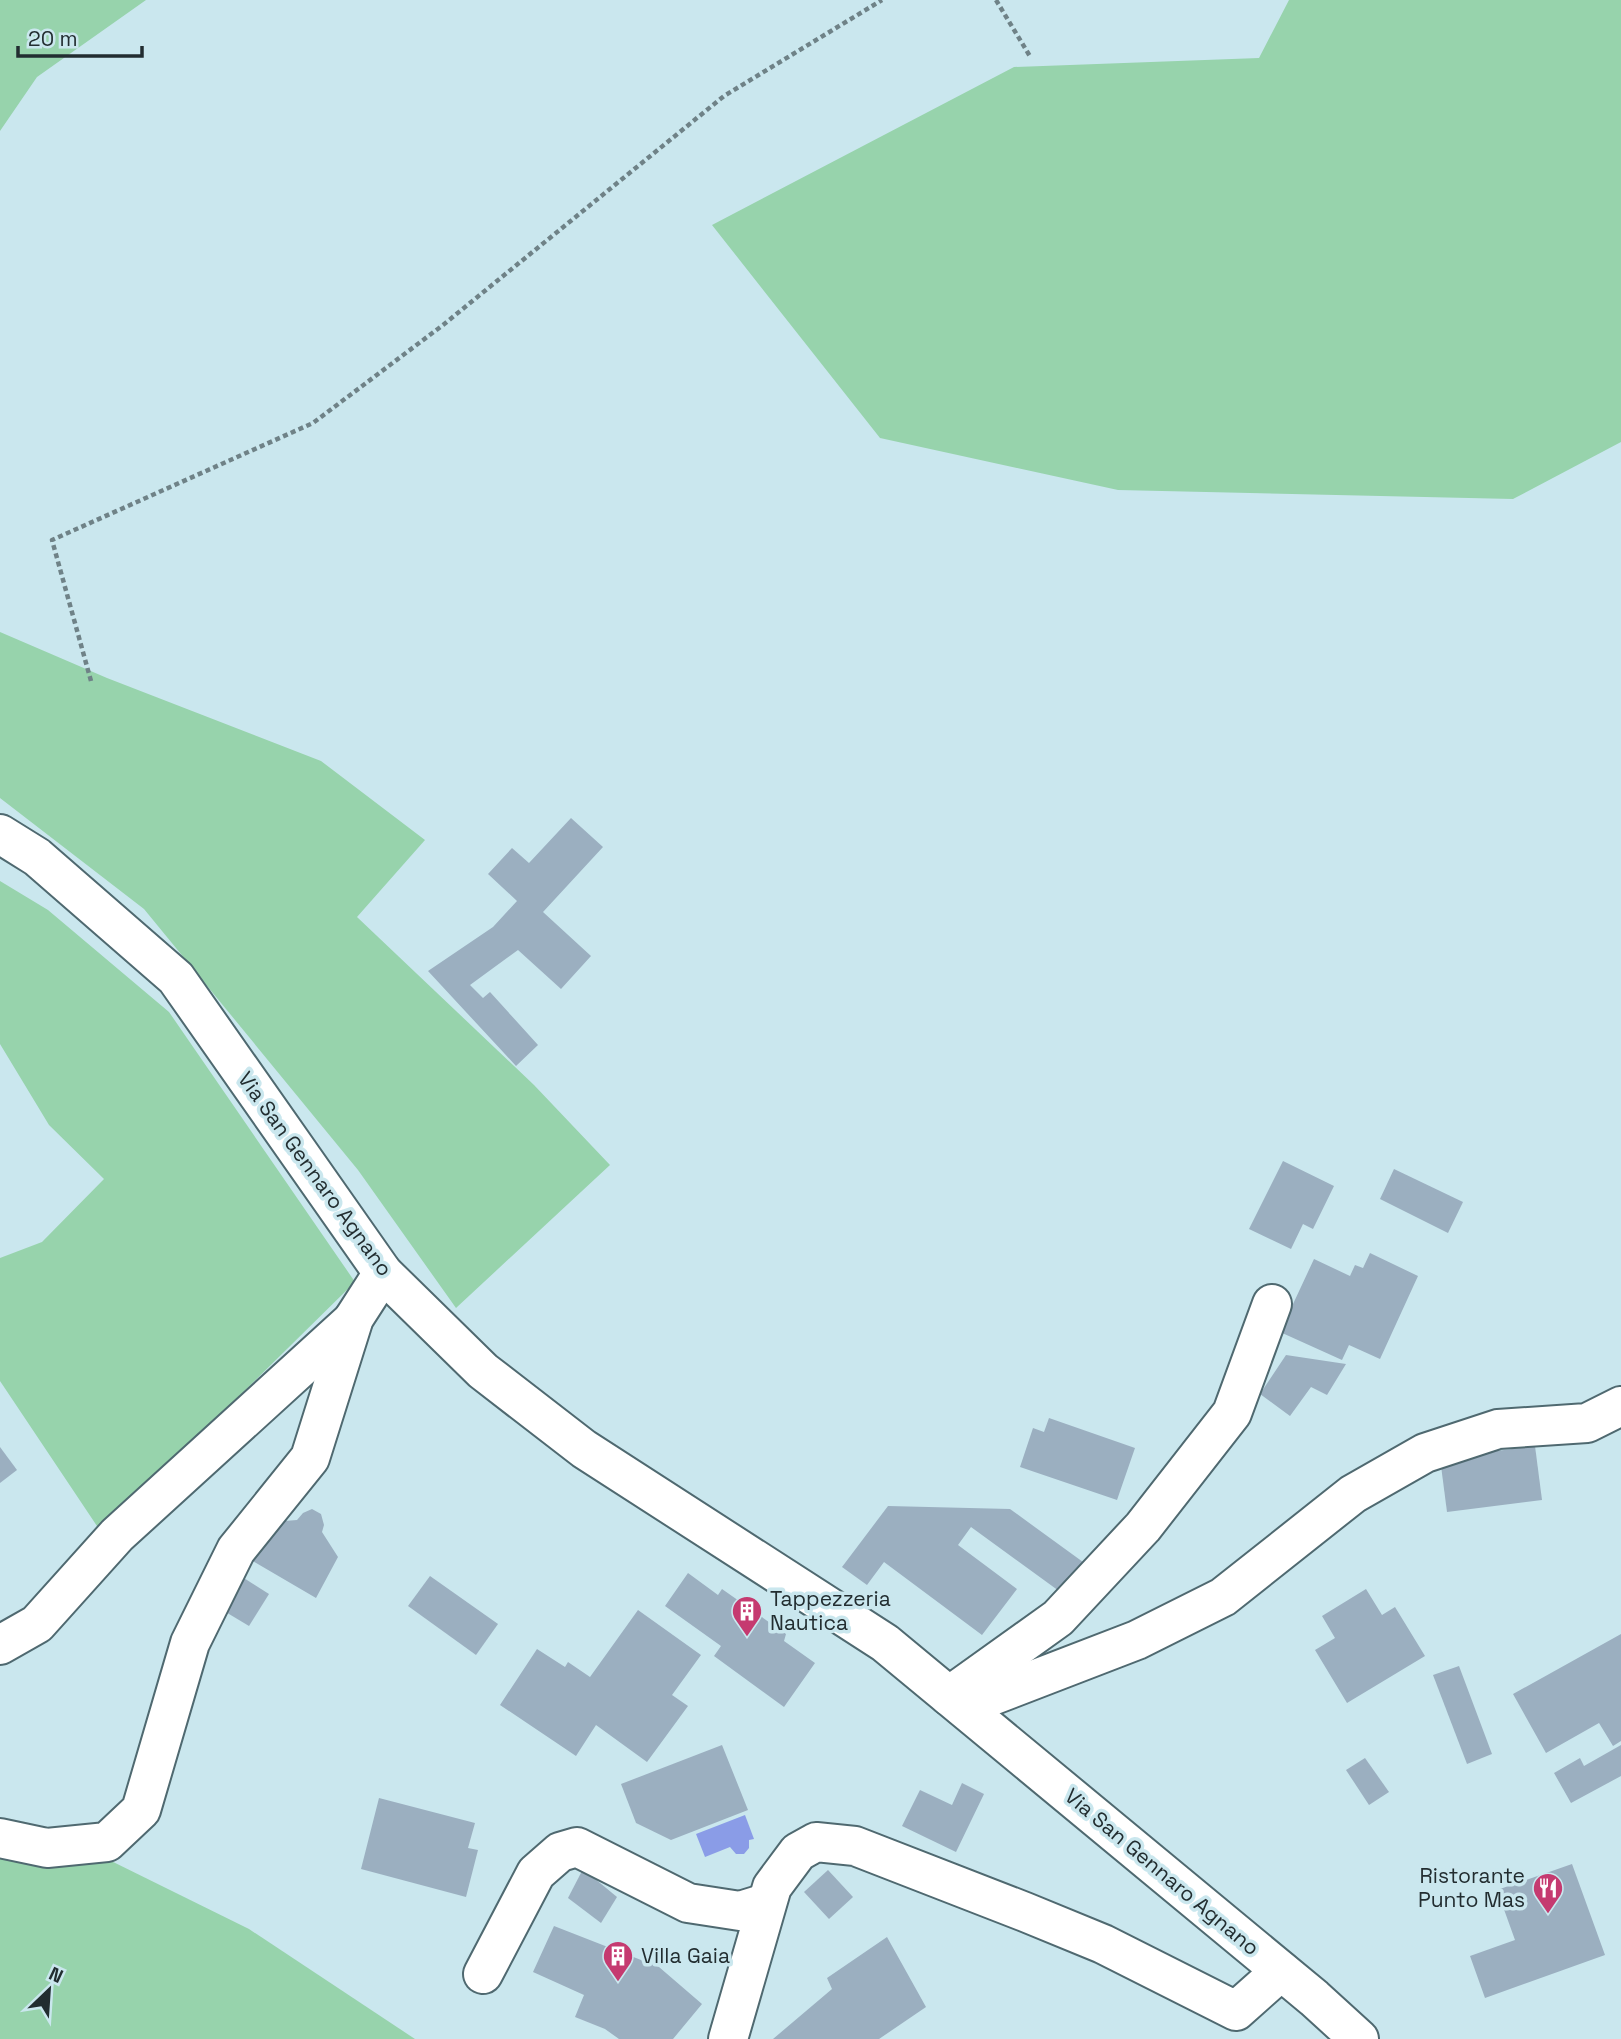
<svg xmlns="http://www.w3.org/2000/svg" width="1621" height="2039" font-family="'Space Grotesk',sans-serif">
<rect width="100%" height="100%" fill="#cae7ee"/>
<g fill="#97d3ac">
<path d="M0,0h146l-109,77 -37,54z"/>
<path d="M1289,0h332v442l-108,57 -395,-9 -238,-52 -168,-213 302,-158 245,-9z"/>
<path d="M0,632l107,46 214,83 104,79 -68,77 177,168 76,80 -154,143 -98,-138 -214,-261 -144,-111z"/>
<path d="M0,881l48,29 121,102 186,270 -254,250 -101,-151v-123l42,-16 62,-63 -55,-54 -49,-81z"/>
<path d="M95,1853l154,76 166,110h-415v-184z"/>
</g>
<path fill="#8a9ce7" d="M745,1815l9,24 -5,1v8l-5,6h-8l-6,-7 -25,10 -9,-23z"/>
<g fill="#9bafc0">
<path d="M571,818l32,29 -60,65 48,44 -30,33 -43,-39 -48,35 13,13 7,-6 48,53 -22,21 -88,-95 65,-44 24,-26 -29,-27 24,-26 17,15z"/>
<path d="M1283,1161l51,25 -21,43 -10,-5 -12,25 -42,-20z"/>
<path d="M1394,1169l69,33 -15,31 -68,-34z"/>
<path d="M1370,1253l48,23 -38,83 -31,-14 -7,15 -62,-28 34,-73 36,17 5,-11 8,3z"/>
<path d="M1286,1355l60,9 -19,31 -16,-8 -21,29 -30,-22z"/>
<path d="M1049,1418l86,30 -18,52 -97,-33 13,-39 11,4z"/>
<path d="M1535,1446l7,54 -95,12 -7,-54z"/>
<path d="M0,1447l17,23 -17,13z"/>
<path d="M888,1506l122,3 73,53 -24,29 -88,-64 -13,18 59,44 -35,46 -98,-73 -17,23 -25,-18z"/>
<path d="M312,1509l9,5 3,11 -2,7 16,25 -22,41 -65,-38 21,-38 25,-2 6,-7z"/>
<path d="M688,1573l30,22 4,-6 64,45 -2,7 31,22 -31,44 -70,-51 7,-10 -56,-40z"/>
<path d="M239,1575l30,19 -20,32 -30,-18z"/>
<path d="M430,1576l68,48 -22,31 -68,-49z"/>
<path d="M1366,1589l16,26 13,-8 30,49 -78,47 -32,-53 20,-12 -13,-22z"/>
<path d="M638,1610l63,45 -29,40 16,11 -41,56 -51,-37 -20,31 -76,-51 37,-56 28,18 3,-5 22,15z"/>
<path d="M1621,1634v107l-8,5 -14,-23 -53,30 -33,-59z"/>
<path d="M1459,1666l33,88 -25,10 -34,-89z"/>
<path d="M722,1745l26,65 -77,30 -35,-17 -15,-39z"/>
<path d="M1621,1745v31l-50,27 -17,-30 26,-15 4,8z"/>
<path d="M1365,1758l24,34 -20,13 -23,-35z"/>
<path d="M962,1783l22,11 -28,58 -54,-26 18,-36 32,15z"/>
<path d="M379,1798l96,25 -7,25 10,2 -12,47 -105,-28z"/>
<path d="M1572,1864l33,91 -120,43 -15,-42 45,-16 -18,-50z"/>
<path d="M583,1869l34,28 -16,26 -33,-25z"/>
<path d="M828,1870l25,27 -24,22 -25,-27z"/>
<path d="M554,1926l105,41 43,37 -29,35h-54l-14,-10 -30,-12 9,-22 -51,-23z"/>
<path d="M887,1937l39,70 -47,32h-106l59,-50 -5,-11z"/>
</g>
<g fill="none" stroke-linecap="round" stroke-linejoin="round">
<g stroke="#4f6970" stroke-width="42">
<g id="minor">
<path d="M0,1645l37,-21 80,-89 236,-215"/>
<path d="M949,1696l109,-78 85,-91 89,-114 40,-109"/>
<path d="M963,1707l174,-67 86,-43 130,-103 72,-41 73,-24 89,-6 34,-17"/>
<path d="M0,1838l47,10 60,-6 34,-32 49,-167 46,-93 74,-92 44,-140 29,-45"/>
<path d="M483,1974l53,-101 24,-21 17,-5 111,56 52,8 26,-8"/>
<path d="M728,2039l44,-152 26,-35 18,-10 39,4 170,66 78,32 133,67 45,-40"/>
</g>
</g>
<g stroke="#4f6970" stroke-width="42">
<path id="major" d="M0,834l37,23 139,121 207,295 100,98 101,78 301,194 429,355 45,41"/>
</g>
<g stroke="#6f8287" stroke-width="4.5" stroke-dasharray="5 3.5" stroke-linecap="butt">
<path d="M996,0l35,58"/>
<path d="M91,681l-39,-141 261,-117 130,-98 281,-229 158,-96"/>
</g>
<use href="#minor" stroke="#fff" stroke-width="38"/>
<use href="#major" stroke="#fff" stroke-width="38"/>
</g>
<defs>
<g id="building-pin" transform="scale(1.575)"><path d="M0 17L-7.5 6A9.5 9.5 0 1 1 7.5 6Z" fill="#c53a70" stroke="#cae7ee"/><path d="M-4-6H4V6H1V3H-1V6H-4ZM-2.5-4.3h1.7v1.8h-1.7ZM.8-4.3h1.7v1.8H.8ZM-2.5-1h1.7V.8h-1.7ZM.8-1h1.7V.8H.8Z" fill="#fff"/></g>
<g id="restaurant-pin" transform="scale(1.575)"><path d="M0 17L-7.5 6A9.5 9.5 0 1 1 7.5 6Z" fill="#c53a70" stroke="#cae7ee"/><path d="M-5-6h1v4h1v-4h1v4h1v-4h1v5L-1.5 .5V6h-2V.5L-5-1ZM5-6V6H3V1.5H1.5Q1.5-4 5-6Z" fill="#fff"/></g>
</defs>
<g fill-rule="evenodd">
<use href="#building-pin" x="747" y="1611"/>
<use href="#restaurant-pin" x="1548" y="1888"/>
<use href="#building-pin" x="618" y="1956"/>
</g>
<g text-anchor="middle" stroke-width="7" stroke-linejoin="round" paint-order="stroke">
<g font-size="21" fill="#222d30" stroke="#cae7ee">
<text transform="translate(315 1174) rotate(54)" y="7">Via San Gennaro Agnano</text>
<text transform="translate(1162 1872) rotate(40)" y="7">Via San Gennaro Agnano</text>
</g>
<g font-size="21" fill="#222d30" stroke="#cae7ee" text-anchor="start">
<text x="770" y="1606">Tappezzeria<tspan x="770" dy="24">Nautica</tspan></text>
<text x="1525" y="1883" text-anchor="end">Ristorante<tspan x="1525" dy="24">Punto Mas</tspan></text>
<text x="641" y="1963">Villa Gaia</text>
</g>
</g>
<g transform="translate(49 1990) rotate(25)" stroke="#cae7ee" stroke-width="5" paint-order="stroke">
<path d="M0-5L12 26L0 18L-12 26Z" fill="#222d30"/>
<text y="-10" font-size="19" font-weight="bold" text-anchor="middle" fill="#222d30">N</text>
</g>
<path d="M18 46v10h124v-10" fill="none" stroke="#222d30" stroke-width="3.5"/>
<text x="28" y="46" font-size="21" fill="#222d30" stroke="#cae7ee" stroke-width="5" paint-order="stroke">20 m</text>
</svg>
